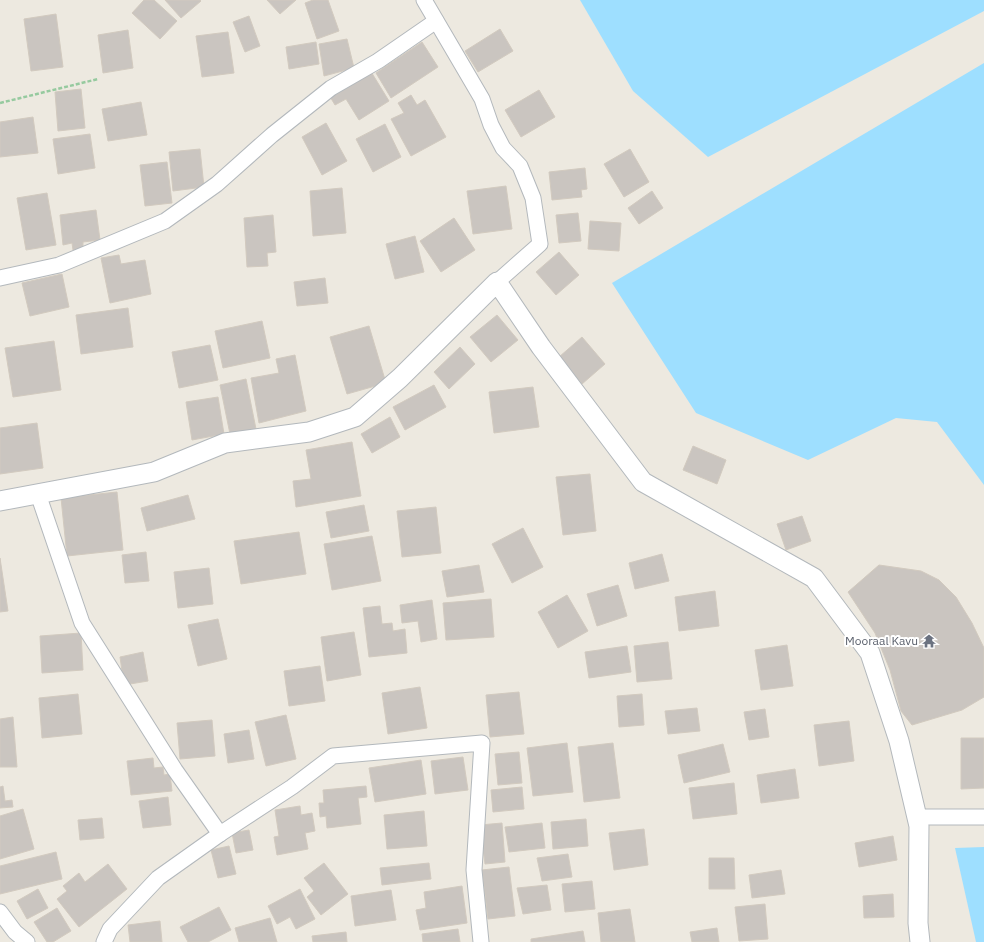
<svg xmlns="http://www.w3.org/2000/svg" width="984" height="942" font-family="'IBM Plex Sans',sans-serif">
<rect width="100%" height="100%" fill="#ede9e0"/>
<g fill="#9edfff">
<path d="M580,0h404v11l-276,146 -75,-66z"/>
<path d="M984,63v422l-47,-63 -41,-4 -88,42 -112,-47 -84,-130z"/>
<path d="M984,847v95h-8l-21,-94z"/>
</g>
<g fill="#cac5c0" stroke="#d2cabf">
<path d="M144,0h10l23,21 -17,18 -28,-26z"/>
<path d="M165,0h35l1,1 -20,17z"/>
<path d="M267,0h29l-16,14z"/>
<path d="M313,0h15l11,31 -22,8 -12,-36z"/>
<path d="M56,14l7,53 -32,4 -7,-52z"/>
<path d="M249,16l11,30 -15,6 -12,-30z"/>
<path d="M500,29l13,22 -35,21 -13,-21z"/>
<path d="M128,30l5,38 -30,5 -5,-38z"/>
<path d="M228,32l6,41 -32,4 -6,-41z"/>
<path d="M347,39l7,29 -30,8 -5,-32z"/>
<path d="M316,42l3,22 -30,5 -3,-22z"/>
<path d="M422,42l16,25 -47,31 -15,-25z"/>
<path d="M370,70l19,31 -30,19 -13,-21 -11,6 -6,-10z"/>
<path d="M81,89l4,39 -27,3 -3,-39z"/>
<path d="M539,90l16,27 -34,20 -16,-27z"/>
<path d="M411,95l6,10 8,-5 21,37 -35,19 -20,-37 13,-6 -6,-10z"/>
<path d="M141,102l6,33 -39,6 -6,-32z"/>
<path d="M33,117l5,36 -38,4v-35z"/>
<path d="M326,123l21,38 -25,14 -20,-38z"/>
<path d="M385,124l16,33 -28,15 -17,-33z"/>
<path d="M90,134l5,34 -37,6 -5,-35z"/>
<path d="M200,149l4,38 -31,4 -4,-39z"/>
<path d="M630,149l19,33 -25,15 -20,-33z"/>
<path d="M167,162l5,41 -27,3 -5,-41z"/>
<path d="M585,168l2,21 -6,1 1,7 -30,3 -3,-28z"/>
<path d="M506,186l6,43 -39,5 -6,-43z"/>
<path d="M342,188l4,45 -33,3 -3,-45z"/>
<path d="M652,191l11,17 -24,16 -11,-16z"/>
<path d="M47,193l9,52 -30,5 -9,-52z"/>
<path d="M96,210l4,30 -17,2v6l-10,2 -1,-7 -9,2 -3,-30z"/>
<path d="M578,213l3,28 -22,2 -3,-28z"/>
<path d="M273,215l3,37 -9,1 1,13 -21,1 -3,-49z"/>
<path d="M454,218l21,32 -34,22 -21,-31z"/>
<path d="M590,221l31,2 -2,28 -31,-2z"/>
<path d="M415,236l9,36 -29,7 -9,-35z"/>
<path d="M559,252l20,23 -23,20 -20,-23z"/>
<path d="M119,255l2,9 24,-4 6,34 -41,9 -9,-45z"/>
<path d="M62,274l7,33 -39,9 -8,-33z"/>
<path d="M325,278l3,25 -31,3 -3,-24z"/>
<path d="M128,308l5,39 -52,7 -5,-39z"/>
<path d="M497,315l21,25 -27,22 -21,-25z"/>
<path d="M262,321l8,37 -47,10 -8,-37z"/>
<path d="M369,326l17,57 -39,11 -17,-57z"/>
<path d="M582,337l23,27 -23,20 -23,-27z"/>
<path d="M54,341l7,49 -48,7 -8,-49z"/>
<path d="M210,345l8,35 -39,8 -7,-36z"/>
<path d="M460,347l15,17 -26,25 -15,-17z"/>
<path d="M295,355l11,56 -47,12 -8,-45 28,-5 -3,-14z"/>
<path d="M246,379l10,50 -26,5 -10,-49z"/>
<path d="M434,385l12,22 -41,23 -12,-23z"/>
<path d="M533,387l6,40 -45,6 -5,-41z"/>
<path d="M218,397l6,37 -32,6 -6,-38z"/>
<path d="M390,417l10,20 -28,16 -11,-19z"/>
<path d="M37,423l6,45 -43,6v-46z"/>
<path d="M352,442l9,54 -65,11 -3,-26 18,-2 -5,-29z"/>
<path d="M693,446l33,14 -9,24 -34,-14z"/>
<path d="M590,474l6,57 -33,4 -7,-58z"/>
<path d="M117,492l6,58 -56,6 -6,-58z"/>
<path d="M188,495l7,24 -48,12 -6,-23z"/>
<path d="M364,505l5,26 -38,7 -5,-26z"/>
<path d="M436,507l5,46 -39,4 -5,-46z"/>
<path d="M802,516l9,25 -25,9 -9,-26z"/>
<path d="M523,528l20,39 -31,16 -20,-39z"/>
<path d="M299,532l7,42 -65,10 -7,-43z"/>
<path d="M372,536l9,45 -49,9 -8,-46z"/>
<path d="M146,552l3,29 -24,2 -3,-28z"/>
<path d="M662,554l7,27 -34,8 -6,-26z"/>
<path d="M0,558l8,53 -8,1z"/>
<path d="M479,565l5,27 -37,5 -5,-26z"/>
<path d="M879,565l42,6 18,9 17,17 16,26 12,25v49l-22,13 -50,15 -11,-14 -11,-41 -15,-37 -27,-41z"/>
<path d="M209,568l4,36 -35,4 -4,-36z"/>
<path d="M618,585l9,31 -30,10 -10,-32z"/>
<path d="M715,591l4,35 -40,5 -4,-34z"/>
<path d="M567,595l21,36 -30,17 -20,-36z"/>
<path d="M491,599l3,38 -48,3 -3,-37z"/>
<path d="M432,600l5,39 -16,3 -3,-21 -16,2 -2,-18z"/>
<path d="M380,606l2,18 10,-1 1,8 12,-2 2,24 -38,4 -6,-49z"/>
<path d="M218,619l9,40 -29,7 -10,-41z"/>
<path d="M354,632l7,43 -34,6 -6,-44z"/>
<path d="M81,633l2,37 -41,3 -2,-37z"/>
<path d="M668,642l4,37 -35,3 -3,-36z"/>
<path d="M787,645l6,41 -32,4 -6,-40z"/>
<path d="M627,646l4,26 -42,6 -4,-26z"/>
<path d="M143,652l5,29 -24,4 -4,-28z"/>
<path d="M320,666l5,35 -36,5 -5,-35z"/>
<path d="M420,687l7,41 -39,6 -6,-41z"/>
<path d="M519,692l5,42 -34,3 -4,-42z"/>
<path d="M78,694l4,40 -40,4 -3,-40z"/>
<path d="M642,694l2,31 -25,2 -2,-31z"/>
<path d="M697,708l3,23 -32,3 -3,-23z"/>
<path d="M765,709l4,28 -20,3 -5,-28z"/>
<path d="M286,715l10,44 -30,7 -11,-44z"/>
<path d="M13,717l4,50h-17v-48z"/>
<path d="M212,720l3,36 -35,3 -3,-36z"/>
<path d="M849,721l5,40 -35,5 -5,-41z"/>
<path d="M249,730l5,29 -26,4 -4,-29z"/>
<path d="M961,738h23v50l-23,1z"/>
<path d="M567,743l6,49 -40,4 -6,-48z"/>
<path d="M613,743l7,55 -36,4 -6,-55z"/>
<path d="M723,744l7,28 -46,11 -6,-28z"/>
<path d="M519,752l3,31 -24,2 -3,-31z"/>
<path d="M463,757l5,33 -33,4 -4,-33z"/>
<path d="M153,758l1,10 9,-1 1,8 6,-1 2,17 -41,4 -4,-34z"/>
<path d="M421,760l5,34 -51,8 -6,-34z"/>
<path d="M795,769l4,29 -38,5 -4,-28z"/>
<path d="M734,783l3,31 -44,5 -4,-31z"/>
<path d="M3,786l2,15 7,-1 1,7 -13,1v-21z"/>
<path d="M366,786l1,11 -9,1 3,26 -34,4 -1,-12 -6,1 -1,-14h5l-1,-13z"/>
<path d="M522,787l2,22 -31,3 -2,-22z"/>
<path d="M168,797l3,28 -28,3 -4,-27z"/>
<path d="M300,806l1,9 11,-2 3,18 -10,2 3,16 -31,6 -3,-18 5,-1 -4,-26z"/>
<path d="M23,809l11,40 -34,10v-43z"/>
<path d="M424,811l3,35 -40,3 -3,-34z"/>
<path d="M102,818l2,20 -24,2 -2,-20z"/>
<path d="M586,819l2,27 -35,3 -2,-27z"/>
<path d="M502,823l3,39 -20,2 -5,-39z"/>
<path d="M542,823l3,25 -36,4 -4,-25z"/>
<path d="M644,829l4,36 -34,5 -5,-37z"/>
<path d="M249,830l4,20 -17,3 -4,-20z"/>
<path d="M893,836l4,24 -38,7 -4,-24z"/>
<path d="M229,846l7,28 -18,4 -7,-28z"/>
<path d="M56,852l6,27 -62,15v-28z"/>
<path d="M568,854l4,23 -30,4 -5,-23z"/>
<path d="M709,858h25l1,31h-26z"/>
<path d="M324,863l24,31 -27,21 -14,-18 7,-6 -10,-13z"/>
<path d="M429,863l2,16 -49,6 -2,-17z"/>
<path d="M108,864l19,25 -48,38 -22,-28 10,-8 -4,-5 16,-13 6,9z"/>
<path d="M509,867l6,49 -27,3 -6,-49z"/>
<path d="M781,870l4,24 -33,4 -3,-23z"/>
<path d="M592,881l3,28 -30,3 -3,-28z"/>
<path d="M547,885l4,25 -28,4 -6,-26z"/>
<path d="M462,886l5,37 -47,7 -4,-20 10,-2 -2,-16z"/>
<path d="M38,889l10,19 -21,11 -10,-18z"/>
<path d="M300,889l15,30 -19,10 -6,-12 -13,7 -9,-18z"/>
<path d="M391,890l5,30 -41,6 -4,-30z"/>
<path d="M893,894l1,23 -30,1 -1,-22z"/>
<path d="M765,904l3,35 -29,2 -4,-34z"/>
<path d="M219,907l12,23 -23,12h-20l-8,-15z"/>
<path d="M57,908l14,23 -18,11h-6l-13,-20z"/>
<path d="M630,909l5,33h-34l-3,-29z"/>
<path d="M270,918l7,24h-38l-4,-14z"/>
<path d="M160,921l2,21h-32l-2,-17z"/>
<path d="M717,928l2,14h-27l-2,-10z"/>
<path d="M458,929l2,13h-37l-1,-8z"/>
<path d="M583,931l2,11h-54v-3z"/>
<path d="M346,932l1,10h-34l-1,-6z"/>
</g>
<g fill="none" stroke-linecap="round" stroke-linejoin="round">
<g stroke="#b3b8bc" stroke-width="17">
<g id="minor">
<path d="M424,0l58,99 9,26 12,23 17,18 13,32 7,46 -43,38"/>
<path d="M0,278l59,-13 106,-44 52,-37 55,-49 59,-47 47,-27 58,-40"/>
<path d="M38,494l44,129 93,147 45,64"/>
<path d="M917,817h67"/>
<path d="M0,912l15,20 12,10"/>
<path d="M104,942l6,-13 48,-51 62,-44 72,-47 41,-31 149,-13 -8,127 7,72"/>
</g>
</g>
<g stroke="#b3b8bc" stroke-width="21">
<path id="tertiary" d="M0,501l154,-29 71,-29 84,-11 46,-15 45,-39 97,-96 44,65 102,135 171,96 56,75 29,88 20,85 -1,97 2,19"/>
</g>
<path stroke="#96ca9f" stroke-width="2.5" stroke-dasharray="4 2" stroke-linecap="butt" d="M0,103l98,-24"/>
<use href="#minor" stroke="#fff" stroke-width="15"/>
<use href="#tertiary" stroke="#fff" stroke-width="19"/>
</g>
<defs>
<g id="temple-bare" transform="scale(1.08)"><path d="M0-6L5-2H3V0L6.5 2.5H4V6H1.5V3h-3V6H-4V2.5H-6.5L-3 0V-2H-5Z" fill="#6b7280" stroke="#fff" stroke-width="2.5" paint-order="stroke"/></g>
</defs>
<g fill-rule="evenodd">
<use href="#temple-bare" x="929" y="641"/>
</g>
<g text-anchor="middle" stroke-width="4" stroke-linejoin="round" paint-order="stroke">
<g font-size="12" fill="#5b616d" stroke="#fff" text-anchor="end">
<text x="918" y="645">Mooraal Kavu</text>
</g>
</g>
</svg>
